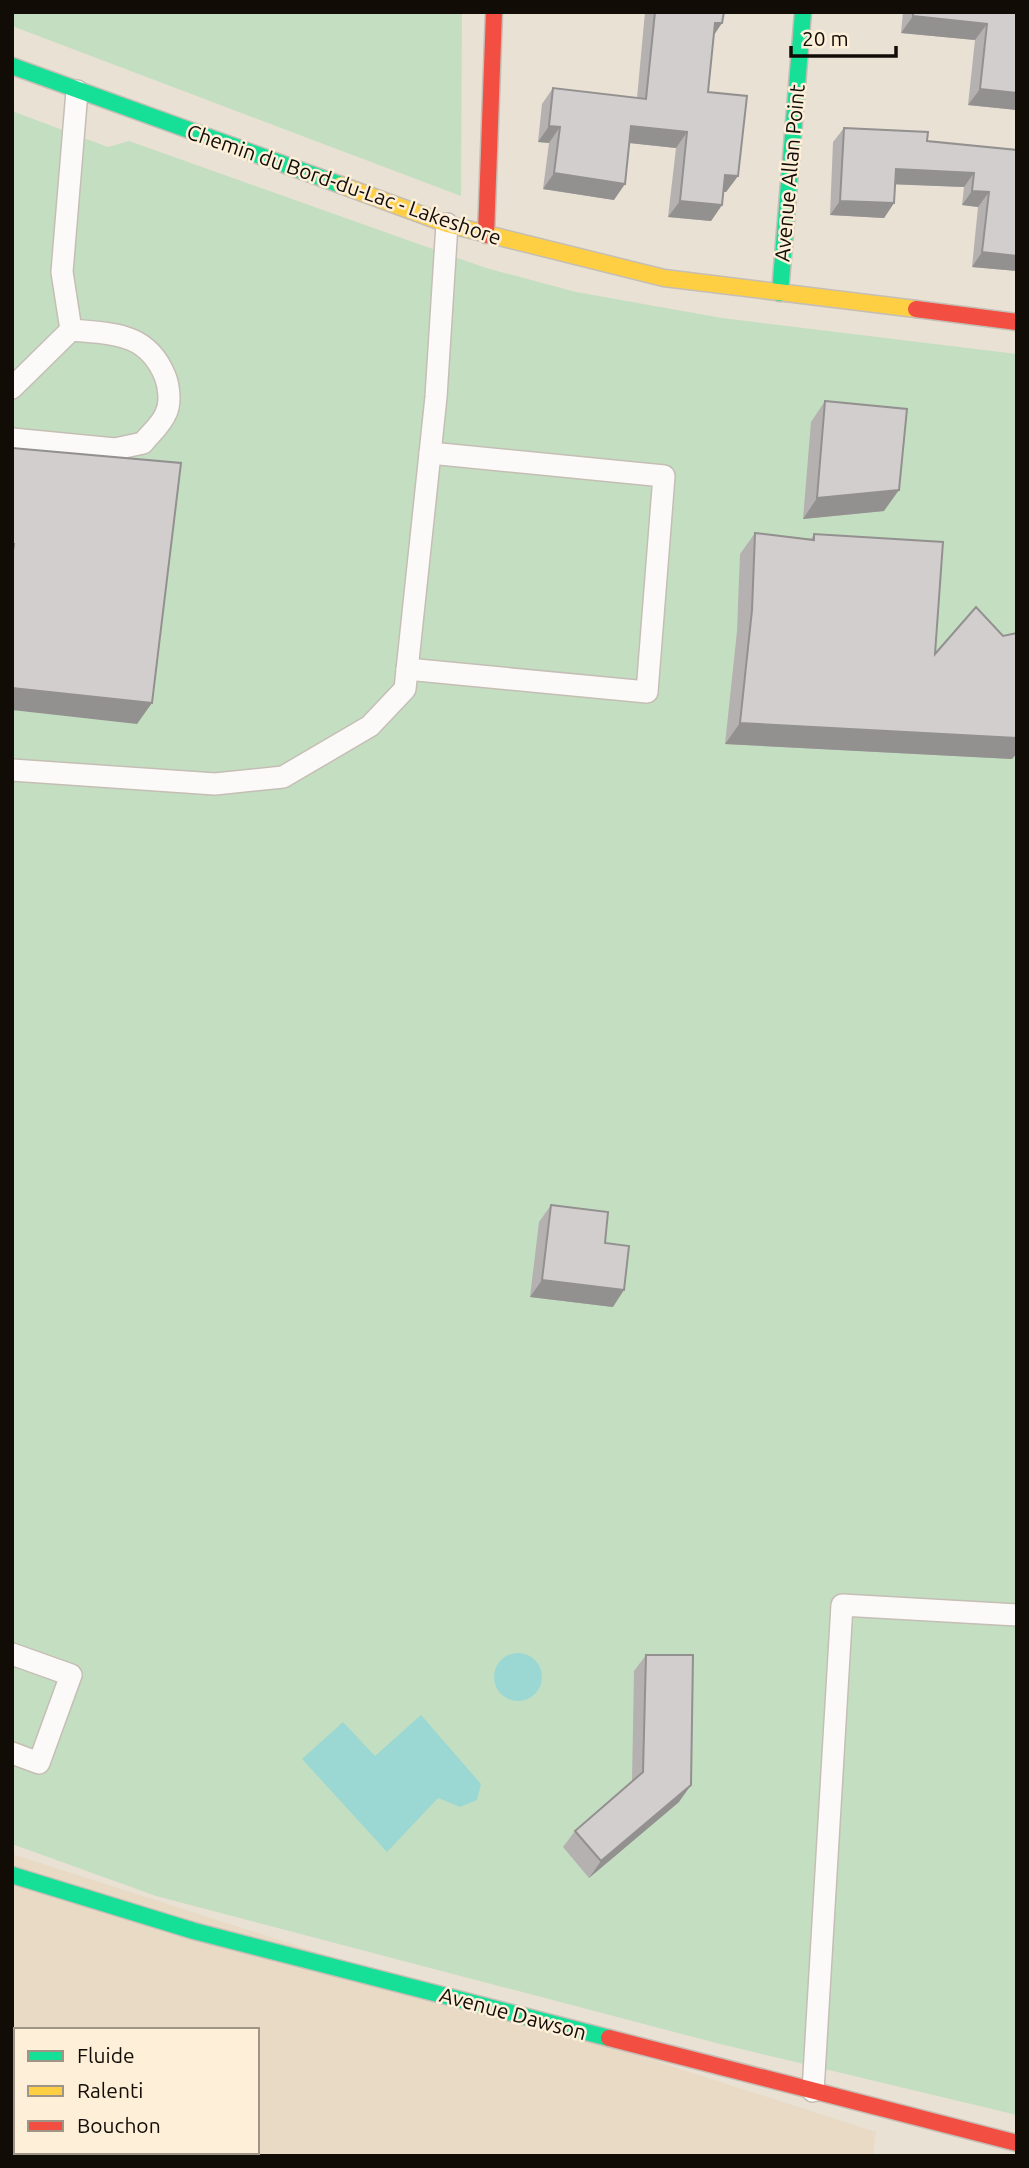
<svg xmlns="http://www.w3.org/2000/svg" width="1029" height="2168" font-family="Ubuntu,sans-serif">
<rect width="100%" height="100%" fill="#e9e1d4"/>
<path fill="#e8dac5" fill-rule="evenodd" d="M12,1854l864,278 -3,24h-861zM16,2030h241v122h-241z"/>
<g fill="#c4dec1">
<path d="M12,12h450l-1,184 -449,-170z"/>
<path d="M12,111l96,36 21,-6 357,127 90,24 146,26 295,36v1761l-297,-71 -564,-148 -144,-52z"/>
</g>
<g fill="#9bd8d4">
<circle cx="518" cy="1677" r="24"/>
<path d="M421,1715l60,69 -4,16 -17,7 -22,-9 -51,54 -85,-93 41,-37 32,34z"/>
</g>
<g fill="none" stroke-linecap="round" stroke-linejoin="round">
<g stroke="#c5beb5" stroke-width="24">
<g id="lane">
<path d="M71,330l-9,-58 15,-181"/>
<path d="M12,388l59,-58c42,4 76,2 94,46 4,10 6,27 1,37 -4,11 -16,21 -23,30l-28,6 -103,-10"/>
<path d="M407,669l240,23 17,-216 -234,-23"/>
<path d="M12,770l203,14 68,-7 87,-51 35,-37 31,-292 11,-173"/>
<path d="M12,1654l59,21 -32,88 -27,-10"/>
<path d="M813,2091l29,-486 175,10"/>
</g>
</g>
<g stroke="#c5beb5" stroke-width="19">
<g id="fast">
<path d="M12,66l329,119"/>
<path d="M780,293l23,-281"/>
<path d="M12,1875l182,56 415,107"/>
</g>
</g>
<g stroke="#c5beb5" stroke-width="19">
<path id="slow" d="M341,185l106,39 217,54 252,31"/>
</g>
<g stroke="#c5beb5" stroke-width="19">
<g id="jam">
<path d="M486,235l8,-223"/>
<path d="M916,309l101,13"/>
<path d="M609,2038l408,105"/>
</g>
</g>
<use href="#lane" stroke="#fcfaf9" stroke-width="21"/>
<use href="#fast" stroke="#16e098" stroke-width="16"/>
<use href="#slow" stroke="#ffcf43" stroke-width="16"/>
<use href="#jam" stroke="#f24e42" stroke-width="16"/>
</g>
<g fill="#b5b1b0">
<path d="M645,12h79l-2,11 -8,12 -6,57 30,84 -12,16h-3l-1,13 -11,16 -43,-4 8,-69 -47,-5 -15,57 -71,-11 6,-46 -11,-1 4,-38 11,-16 84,10z"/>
<path d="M903,12h114v98l-49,-5 7,-65 -74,-7z"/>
<path d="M844,128l83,13 90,9v121l-45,-4 6,-60 -16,-2 2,-18 -69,-3 -1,19 -10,15 -54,-3 3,-73z"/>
<path d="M825,401l59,110 -81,8 8,-97z"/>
<path d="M755,533l56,6 3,-5 121,120 82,-21v120l-5,6 -287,-15 12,-113 3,-77z"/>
<path d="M551,1205l54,38 8,64 -83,-10 9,-75z"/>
<path d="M646,1655l33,147 -90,76 -26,-31 12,-16 57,-49 2,-111z"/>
</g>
<g fill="#939090">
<path d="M913,16l74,8 -12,16 -74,-7z"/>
<path d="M715,23h7l-11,16z"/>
<path d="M980,89l37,4v17l-49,-5z"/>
<path d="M549,126l11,1 -11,16 -11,-1z"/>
<path d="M631,126l56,6 -11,16 -56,-6z"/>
<path d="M896,169l78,4 -10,14 -78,-3z"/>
<path d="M554,173l71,11 -11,16 -71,-11z"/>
<path d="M725,175l13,1 -12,16 -12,-1z"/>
<path d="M972,191l17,1 -11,15 -16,-2z"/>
<path d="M680,201l42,4 -11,16 -43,-4z"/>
<path d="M840,201l54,2 -10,15 -54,-3z"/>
<path d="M982,252l35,4v15l-45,-4z"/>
<path d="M899,490l-15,21 -81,8 14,-21z"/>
<path d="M12,688l140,15 -15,21 -125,-14z"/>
<path d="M740,723l277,15v15l-5,6 -287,-15z"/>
<path d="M542,1280l82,10 -11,17 -83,-10z"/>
<path d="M691,1785l-12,17 -90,76 12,-17z"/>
</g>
<g fill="#d2cecd" stroke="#939090" stroke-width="2">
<path d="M655,12h69l-2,11h-7l-7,69 39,4 -9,80 -13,-1 -3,30 -42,-4 7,-69 -56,-6 -6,58 -71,-11 6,-46 -11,-1 4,-38 93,11z"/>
<path d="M913,12h104v81l-37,-4 7,-65 -74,-8z"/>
<path d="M844,128l84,4 -1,9 90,9v106l-35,-4 7,-60 -17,-1 2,-18 -78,-4 -2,34 -54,-2z"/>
<path d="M825,401l82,8 -8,81 -82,8z"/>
<path d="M12,448l169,15 -29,240 -140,-15v-131l2,-13h-2z"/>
<path d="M755,533l59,7v-6l129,8 -8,112 41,-47 27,29 14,-3v105l-277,-15 12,-113z"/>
<path d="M551,1205l57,7 -3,31 24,3 -5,44 -82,-10z"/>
<path d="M646,1655h47l-2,130 -90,76 -26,-30 68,-59z"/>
<path d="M12,2102l4,1v49h141l-1,4h-144z"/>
</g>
<g text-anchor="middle" stroke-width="5" stroke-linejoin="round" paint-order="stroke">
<g font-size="21" fill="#110c06" stroke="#feefd9">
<text transform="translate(790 173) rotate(-85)" y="7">Avenue Allan Point</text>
<text transform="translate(344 185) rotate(19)" y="7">Chemin du Bord-du-Lac - Lakeshore</text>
<text transform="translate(513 2014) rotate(15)" y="7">Avenue Dawson</text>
</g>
</g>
<rect width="1029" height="2168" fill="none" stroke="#110c06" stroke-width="28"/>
<rect x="14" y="2028" width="245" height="126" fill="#feefd9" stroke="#9f9485" stroke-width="2"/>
<rect x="28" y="2051" width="35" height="10" fill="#16e098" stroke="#9f9485" stroke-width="2"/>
<text x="77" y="2063" font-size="21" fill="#110c06">Fluide</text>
<rect x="28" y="2086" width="35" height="10" fill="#ffcf43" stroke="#9f9485" stroke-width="2"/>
<text x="77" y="2098" font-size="21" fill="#110c06">Ralenti</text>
<rect x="28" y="2121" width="35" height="10" fill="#f24e42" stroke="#9f9485" stroke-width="2"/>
<text x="77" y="2133" font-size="21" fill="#110c06">Bouchon</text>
<path d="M791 46v10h105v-10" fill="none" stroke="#110c06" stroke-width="3.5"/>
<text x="802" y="46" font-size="21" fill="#110c06" stroke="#feefd9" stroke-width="5" paint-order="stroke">20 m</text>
</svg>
